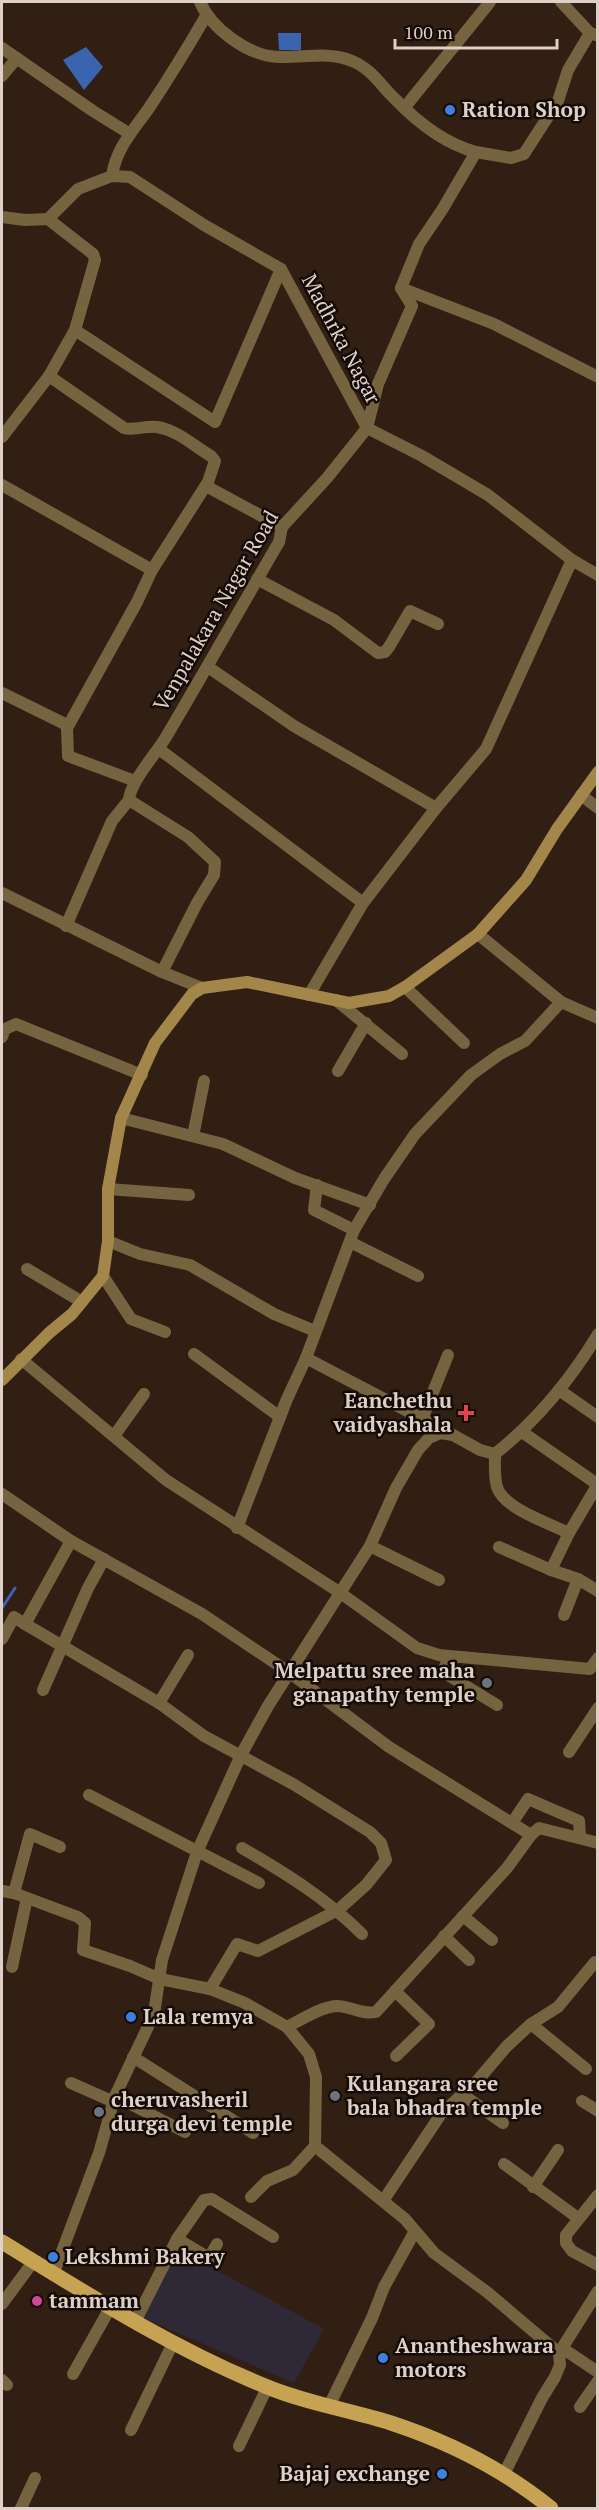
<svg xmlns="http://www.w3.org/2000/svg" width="599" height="2510" font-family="'PT Serif',serif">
<rect width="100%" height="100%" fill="#321f14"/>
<path fill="#2f2837" d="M176,2248l148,81 -30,54 -153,-66z"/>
<g fill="#3a64af">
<path d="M278,33h23v17h-22z"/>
<path d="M86,47l17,20 -19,23 -21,-30z"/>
</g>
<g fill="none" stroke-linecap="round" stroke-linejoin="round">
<path stroke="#3a64af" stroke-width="3" d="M2,1608l13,-20"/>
<g stroke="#75643f" stroke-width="12">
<path d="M561,2l29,31 6,2"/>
<path d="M2,48l91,63 37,23"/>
<path d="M2,76l15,-18"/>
<path d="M405,107l85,-105"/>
<path d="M476,152l35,6 13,-4 34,-53 10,-31 22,-37"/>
<path d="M112,176c4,-28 21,-45 37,-68 20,-30 39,-61 57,-92"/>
<path d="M401,288l93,36 104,53"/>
<path d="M75,330l140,92 66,-153"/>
<path d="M49,376l75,52c12,3 22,-3 33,-1 20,3 37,19 54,29l4,5 -7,21 -56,88 -15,32 -70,126"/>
<path d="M2,437l47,-61 26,-46 20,-70 -2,-6 -45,-35"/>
<path d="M2,485l150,85"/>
<path d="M206,486l76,41"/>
<path d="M257,579l77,41 44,33 7,-1 4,-5 21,-36 28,13"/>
<path d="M208,667l86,59 142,82"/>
<path d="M2,693l63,31 2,4 1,28 67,25"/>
<path d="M159,749l204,154"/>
<path d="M581,795l17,13"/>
<path d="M2,893l160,79 40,16"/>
<path d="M66,926l46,-105 17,-21"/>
<path d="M478,934l83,68 37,16"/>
<path d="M162,972l35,-69 17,-28 1,-13 -27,-25 -59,-37c1,-18 27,-46 37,-63 38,-64 75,-130 113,-195l3,-15 45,-49 40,-50 11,-44 34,-78 -11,-18 18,-44 23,-34 34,-58c-31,-8 -61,-32 -83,-55 -13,-13 -23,-29 -41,-36 -23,-10 -49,-3 -73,-4 -31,-1 -67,-28 -79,-55"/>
<path d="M405,987l59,56"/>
<path d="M309,995l54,-92 73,-95 50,-59 86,-189"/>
<path d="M336,1000l66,54"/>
<path d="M2,1037l3,-8 11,-5 126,51"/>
<path d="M338,1071l28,-48"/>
<path d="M121,1118l102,26 72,34 75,27"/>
<path d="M193,1136l11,-55"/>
<path d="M317,1185l-3,25 40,20"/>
<path d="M108,1189l81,6"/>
<path d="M108,1241l32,13 50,11 84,49 41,17"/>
<path d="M350,1242l68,34"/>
<path d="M27,1269l55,33"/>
<path d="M103,1276l28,43 34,13"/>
<path d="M194,1354l86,63"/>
<path d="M306,1358l147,77"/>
<path d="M21,1359l145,121 173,112 78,56 22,7 151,14 8,-11"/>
<path d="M559,1390l39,27"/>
<path d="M423,1417l25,-62"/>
<path d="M522,1432l75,52"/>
<path d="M114,1436l30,-42"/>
<path d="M495,1454c0,10 -1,23 2,33 7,22 52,36 72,46"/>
<path d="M2,1494l69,47 131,73 88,59 99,74 142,88"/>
<path d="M237,1528l50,-129 19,-41 48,-128 30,-51 31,-45 56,-59 29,-21 25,-13 36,-39"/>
<path d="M370,1546l69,34"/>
<path d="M499,1547l52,23 18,-37 29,-49"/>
<path d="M551,1570l27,9 20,12"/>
<path d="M564,1615l14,-36"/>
<path d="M25,1624l134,79 45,33 89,48 77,48 11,11 5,17 -20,25 -28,25 -80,41 -21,-7 -27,45"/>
<path d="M2,1639l12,-22 11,7 46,-83"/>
<path d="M449,1656l-6,16 54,33"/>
<path d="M43,1690l45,-102 16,-29"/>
<path d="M159,1703l29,-48"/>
<path d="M569,1752l29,-44"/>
<path d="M89,1795l170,88"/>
<path d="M512,1823l16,-24 51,22 1,16"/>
<path d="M242,1848c43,25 84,50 120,86"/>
<path d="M2,1891l12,2 64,24 7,6 -2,27 47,16 30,13 50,10 35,14 42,24 22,27 7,23 -1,69 90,73 29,34 53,39 72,61 1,12 -5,12 -13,21 -38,76"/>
<path d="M14,1893l16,-59 30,13"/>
<path d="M463,1916l29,24"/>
<path d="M444,1936l25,24"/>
<path d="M12,1967l15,-69"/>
<path d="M395,1991l34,33 -33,32"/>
<path d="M531,2024l55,45"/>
<path d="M287,2027c14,-7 33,-20 50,-21 13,0 25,9 39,6l131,-144 24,-33 8,-7 59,15"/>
<path d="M133,2057l120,76"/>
<path d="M71,2083l43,19"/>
<path d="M463,2095l40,28"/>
<path d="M115,2096l70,36"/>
<path d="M582,2101l16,10"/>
<path d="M504,2164l74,54"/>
<path d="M533,2187l25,-37"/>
<path d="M598,2195l-32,40v8l6,8 26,14"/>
<path d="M251,2197l16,-16 26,-11 22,-24"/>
<path d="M383,2201l58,-87 36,-33 30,-35 24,-22 27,-17 37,-45 3,1"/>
<path d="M177,2239l32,19 8,-14"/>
<path d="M2,2304l31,-42"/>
<path d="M135,2322l42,-83 27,-39 8,-1 61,38"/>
<path d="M562,2348l36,24"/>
<path d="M559,2353l39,-62"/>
<path d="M73,2374l37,-66"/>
<path d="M2,2380l5,5"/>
<path d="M329,2406l43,-88 12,-31 31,-56"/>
<path d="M580,2407l18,-26"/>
<path d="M131,2430l42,-87"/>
<path d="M239,2446l28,-58"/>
<path d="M21,2508l14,-30"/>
</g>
<g stroke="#75643f" stroke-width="12">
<path d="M2,217l23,3 23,-1 30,-30 34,-13 18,1 74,48 77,44 86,159 55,28 66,39 84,65 26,15"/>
<path d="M53,2275l46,-122 16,-57 39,-82 8,-54 35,-108 44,-97 27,-49 102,-160 26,-58 22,-38 11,-12 11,-5 13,2 27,15 15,4c41,-33 76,-75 103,-120"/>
</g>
<path stroke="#a3874a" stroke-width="12" d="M2,1380l47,-47 23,-19 31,-38 5,-35v-52l13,-71 34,-75 37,-49 10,-6 45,-6 102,21 40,-7 16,-9 73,-53 48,-54 31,-51 41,-57"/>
<path stroke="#c6a352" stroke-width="15" d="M2,2242c85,52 170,106 263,144 40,17 85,24 126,37 58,19 113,47 160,85"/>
</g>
<g fill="#3f7fe0" stroke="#140b07" stroke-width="2">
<circle cx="450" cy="110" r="6"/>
<circle cx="131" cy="2017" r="6"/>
<circle cx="53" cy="2257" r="6"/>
<circle cx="383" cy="2358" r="6"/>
<circle cx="442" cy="2474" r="6"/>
</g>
<path fill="#e0444e" stroke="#140b07" stroke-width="2" d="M463 1404h6v6h6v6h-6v6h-6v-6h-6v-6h6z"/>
<g fill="#6b7280" stroke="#140b07" stroke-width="2">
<circle cx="487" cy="1683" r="6"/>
<circle cx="335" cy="2096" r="6"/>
<circle cx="99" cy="2112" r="6"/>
</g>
<circle fill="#d1479c" stroke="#140b07" stroke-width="2" cx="37" cy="2301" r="6"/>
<g text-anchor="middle" stroke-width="5" stroke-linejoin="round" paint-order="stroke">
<g font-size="21" font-weight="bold" fill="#ddd0c9" stroke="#140b07" text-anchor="start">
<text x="462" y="117">Ration Shop</text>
<text x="452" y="1408" text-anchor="end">Eanchethu<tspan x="452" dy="24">vaidyashala</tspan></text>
<text x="475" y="1678" text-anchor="end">Melpattu sree maha<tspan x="475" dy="24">ganapathy temple</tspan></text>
<text x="143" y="2024">Lala remya</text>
<text x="347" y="2091">Kulangara sree<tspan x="347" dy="24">bala bhadra temple</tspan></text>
<text x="111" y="2107">cheruvasheril<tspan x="111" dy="24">durga devi temple</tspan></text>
<text x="65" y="2264">Lekshmi Bakery</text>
<text x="49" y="2308">tammam</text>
<text x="395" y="2353">Anantheshwara<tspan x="395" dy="24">motors</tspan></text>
<text x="430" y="2481" text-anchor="end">Bajaj exchange</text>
</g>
<g font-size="21" fill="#ddd0c9" stroke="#140b07">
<text transform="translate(341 339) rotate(62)" y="7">Madhrka Nagar</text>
<text transform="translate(216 611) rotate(-60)" y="7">Venpalakara Nagar Road</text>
</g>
</g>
<rect width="599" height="2510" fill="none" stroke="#ddd0c9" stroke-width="6"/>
<path d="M395 39v9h162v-9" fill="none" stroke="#ddd0c9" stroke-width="3"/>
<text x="404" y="39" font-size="18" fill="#ddd0c9" stroke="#140b07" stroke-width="4.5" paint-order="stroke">100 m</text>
</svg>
